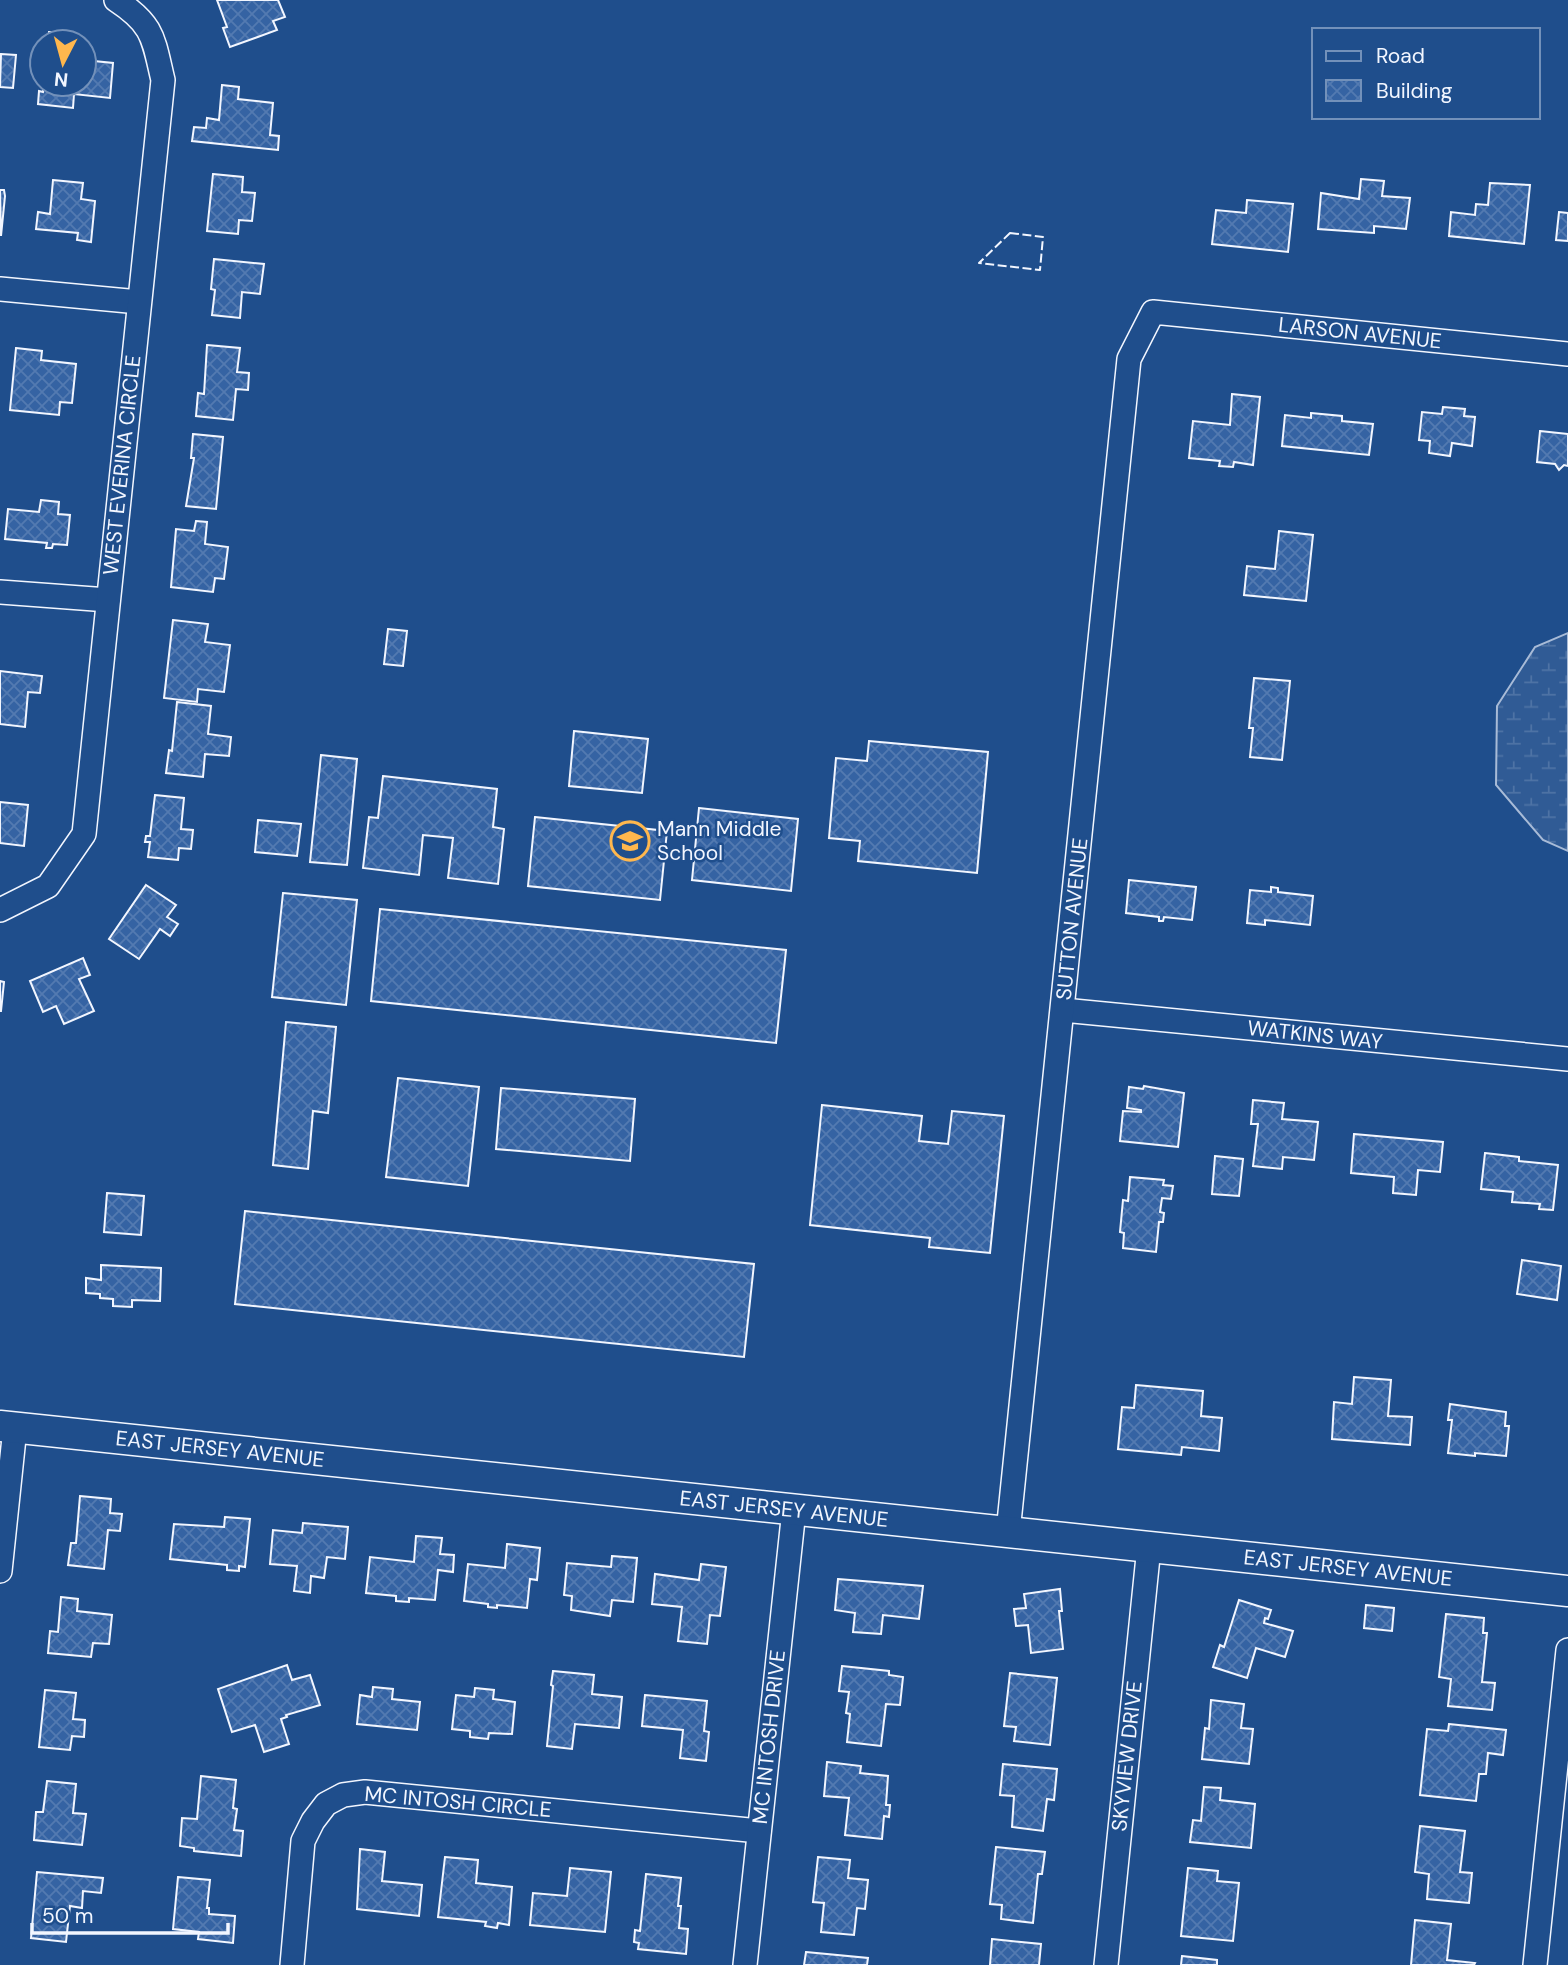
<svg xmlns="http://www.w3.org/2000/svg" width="1568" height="1965" font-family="'DM Sans',sans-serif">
<defs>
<pattern id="wetland-marsh" width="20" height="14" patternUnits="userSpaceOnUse" patternTransform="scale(1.75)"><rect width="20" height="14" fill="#305b95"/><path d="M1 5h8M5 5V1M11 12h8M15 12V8" fill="none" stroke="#4e73a5"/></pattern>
<pattern id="building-cross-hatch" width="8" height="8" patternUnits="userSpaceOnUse" patternTransform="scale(1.75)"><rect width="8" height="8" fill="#3563a3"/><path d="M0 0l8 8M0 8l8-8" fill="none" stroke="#537ab1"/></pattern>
</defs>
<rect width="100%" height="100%" fill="#1f4e8c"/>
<path fill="url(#wetland-marsh)" stroke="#a8bbd7" stroke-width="2" d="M1568,633v218l-25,-11 -47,-55 1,-79 38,-59z"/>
<g fill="url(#building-cross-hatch)" stroke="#f2f6ff" stroke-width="2">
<path d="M217,0h61l7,17 -12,4 4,9 -47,17 -7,-19 4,-1z"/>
<path d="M49,32l14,1 -1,9h-14z"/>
<path d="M1,54l15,1 -3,33 -13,-1z"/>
<path d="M84,60l29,3 -3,35 -36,-4 -1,14 -35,-4 1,-13 4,1 1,-8h40z"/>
<path d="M222,85l17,2 -1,12 35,4 -3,32 9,1 -1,14 -86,-9 2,-14 12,1 1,-10 12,2z"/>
<path d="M213,174l30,3 -1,15 13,1 -3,28 -13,-1 -1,14 -31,-3z"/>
<path d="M1361,179l23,2 -2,15 28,2 -4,31 -32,-3v7l-56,-4 3,-36 38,6z"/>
<path d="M53,180l30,3 -2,16 14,2 -4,41 -14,-2 1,-7 -42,-4 2,-17 12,2z"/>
<path d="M1490,183l40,2 -6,59 -75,-8 2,-24 24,3 1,-11 12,1z"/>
<path d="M0,190h4l1,6 -4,40z"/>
<path d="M1247,200l46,4 -5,48 -76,-8 4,-34 30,3z"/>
<path d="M1559,212l9,1v28l-12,-1z"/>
<path d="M214,259l50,5 -4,30 -18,-2 -2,26 -28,-3 3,-25 -4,-1z"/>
<path d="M207,345l33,3 -3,24 12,1 -1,17 -12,-1 -3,31 -37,-4 2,-23 6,1z"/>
<path d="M16,348l26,3 -1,9 35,4 -4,39 -12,-1 -1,13 -49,-5z"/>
<path d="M1232,394l28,3 -7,68 -19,-3 -1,5 -14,-1 1,-5 -31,-3 4,-37 37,4z"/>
<path d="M1443,407l22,2 -1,7 11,1 -3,29 -20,-3 -2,13 -21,-3 1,-12 -11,-1 3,-28 20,2z"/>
<path d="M1311,413l31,3v5l31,3 -4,31 -87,-9 3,-31 26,3z"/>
<path d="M1540,431l28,3v32l-4,-1 -5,5 -4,-6 -18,-2z"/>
<path d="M193,434l30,3 -7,72 -30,-3 8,-48h-3z"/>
<path d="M41,500l18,2 -1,12 12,1 -3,30 -14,-1 -1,4h-6l1,-5 -42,-4 3,-30 31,3z"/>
<path d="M196,521l11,1 -2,22 23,3 -4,32 -9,-1 -2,14 -42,-5 5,-58 18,2z"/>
<path d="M1279,531l34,4 -7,66 -62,-6 3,-29 28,3z"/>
<path d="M173,620l35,4 -3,18 25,3 -6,47 -26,-3 -1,13 -33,-4z"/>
<path d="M388,629l19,2 -4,35 -19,-2z"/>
<path d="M0,671l42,5 -2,17 -12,-1 -3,35 -25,-3z"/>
<path d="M1254,678l36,3 -8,79 -32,-3 3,-29h-4z"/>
<path d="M177,702l34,4 -3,28 23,3 -2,19 -24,-2 -2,23 -37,-4 3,-23 3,1z"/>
<path d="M574,731l74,8 -6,54 -73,-7z"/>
<path d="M869,741l119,11 -11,121 -119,-12 2,-20 -31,-3 7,-80 31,3z"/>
<path d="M321,755l36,4 -10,106 -37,-3z"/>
<path d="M383,776l114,13 -4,38 11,2 -6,55 -50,-6 5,-40 -30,-3 -4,40 -56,-7 6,-51 9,1z"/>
<path d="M155,795l29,3 -3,31 12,1 -2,19 -12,-1 -1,12 -30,-3 2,-15h-5l1,-6h4z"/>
<path d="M0,802l28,3 -4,41 -24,-3z"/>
<path d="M699,808l99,11 -7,72 -99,-11z"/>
<path d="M535,817l132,14 -7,69 -132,-14z"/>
<path d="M258,820l43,4 -4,32 -42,-4z"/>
<path d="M1129,880l67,7 -4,33 -28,-3 -1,4h-4v-4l-33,-4z"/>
<path d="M146,885l30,20 -9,12 11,7 -8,12 -10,-7 -21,30 -30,-20z"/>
<path d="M1271,887l7,1v4l35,4 -3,29 -45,-5v5l-18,-2 3,-33 21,2z"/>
<path d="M283,893l74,7 -11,105 -74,-8z"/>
<path d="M380,909l406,41 -10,93 -405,-42z"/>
<path d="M83,958l7,17 -11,4 15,32 -30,13 -8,-18 -13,6 -13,-31z"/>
<path d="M0,981l4,1 -3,29h-1z"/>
<path d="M286,1022l50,5 -8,86 -15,-2 -5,58 -35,-4z"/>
<path d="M398,1078l81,9 -11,99 -82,-9z"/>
<path d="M1144,1086l40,7 -6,54 -58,-6 3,-30 18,1v-2l-14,-2 2,-21 14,2z"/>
<path d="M501,1088l134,11 -5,62 -134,-12z"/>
<path d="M1253,1100l31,3 -2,16 36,3 -4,38 -31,-3 -1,12 -29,-3 5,-42h-7z"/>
<path d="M822,1105l100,11 -3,25 29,3 4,-33 52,5 -14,137 -61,-6 1,-9 -120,-13z"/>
<path d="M1354,1134l89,8 -3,30 -22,-2 -2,25 -23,-2 1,-16 -43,-4z"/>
<path d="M1485,1153l34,4v4l39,4 -5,45 -14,-1 1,-5 -28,-2 1,-10 -32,-3z"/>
<path d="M1215,1156l28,3 -4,37 -27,-2z"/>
<path d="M1130,1177l34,3 -1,5 10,1 -2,13 -9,-1 -2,14 4,1 -1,9h-4l-3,30 -33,-4 1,-15 -4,-1 3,-32 5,1z"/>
<path d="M107,1193l37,3 -3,39 -37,-3z"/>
<path d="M245,1211l509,53 -10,93 -509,-53z"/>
<path d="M1522,1260l39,6 -4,34 -40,-6z"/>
<path d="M101,1265l60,3 -1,33 -28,-1v7l-19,-1v-7l-13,-1v-4l-14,-1v-15l15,2z"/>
<path d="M1354,1377l37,3 -3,36 24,1 -2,28 -78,-6 2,-37 18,2z"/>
<path d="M1136,1385l67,6 -2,25 21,2 -3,33 -37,-4 -1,8 -63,-6 4,-42 12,1z"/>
<path d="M1450,1404l56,8 -1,14h4l-3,30 -31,-3v3l-27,-3 4,-33h-4z"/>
<path d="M80,1496l31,3 -1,14 12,1 -2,17 -12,-1 -4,39 -36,-4 3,-22h5z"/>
<path d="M225,1517l25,2 -5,48 -6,-1v5l-12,-1v-5l-57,-6 4,-35 50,3z"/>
<path d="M303,1523l45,4 -3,32 -18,-2 -3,21 -13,-2 -1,17 -16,-2 3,-25 -27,-2 3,-34 29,3z"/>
<path d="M416,1536l26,2 -2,16 14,1 -1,17 -15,-2 -3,30 -26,-2v4l-13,-1v-5l-30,-3 4,-36 44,5z"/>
<path d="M507,1544l33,4 -3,32 -7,-1 -3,29 -30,-3v3l-9,-1v-3l-24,-3 4,-37 37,4z"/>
<path d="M612,1556l25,2 -4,44 -21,-2 -2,16 -39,-6 1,-14 -8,-1 3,-32 44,4z"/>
<path d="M701,1564l25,3 -6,49 -10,-1 -3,29 -29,-3 4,-34 -30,-3 3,-30 44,6z"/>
<path d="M838,1579l85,7 -4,33 -36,-4 -2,19 -28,-2 2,-19 -20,-3z"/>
<path d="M1060,1589l2,22h-3l4,38 -32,4 -3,-28 -12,1 -2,-17 12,-1 -2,-14z"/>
<path d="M61,1597l17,2 -1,12 35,4 -3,29 -16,-1 -2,14 -43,-4 2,-22 8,1z"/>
<path d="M1239,1600l32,10 -3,9 -3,-1 -1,5 29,8 -8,26 -29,-9 -9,30 -34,-11 7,-22 4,2z"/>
<path d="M1366,1605l28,3 -2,23 -28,-3z"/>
<path d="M1446,1614l38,4 -1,15h4l-5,49 13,1 -3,27 -44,-4 3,-27 -12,-2z"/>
<path d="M287,1665l5,15 18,-5 10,30 -34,10 1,2 -6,2 8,25 -25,8 -9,-27 -23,7 -14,-43z"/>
<path d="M842,1666l47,5v4l14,2 -3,28 -14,-1 -5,42 -34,-4 3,-28 -4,-1 3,-21 -10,-1z"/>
<path d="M553,1671l41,4 -2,19 30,3 -3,31 -44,-4 -3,25 -25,-3 6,-60 -2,-1z"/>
<path d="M1010,1673l47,5 -7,67 -36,-4 2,-14 -12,-1z"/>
<path d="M373,1687l20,2 -1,10 28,3 -3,28 -60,-6 3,-29 12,2z"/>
<path d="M475,1688l19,2 -1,9 22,3 -3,32 -23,-1 -1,6 -18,-2v-6l-18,-2 4,-34 18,2z"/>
<path d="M45,1690l31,3 -3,26 12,1 -1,17 -12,-1 -2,14 -31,-3z"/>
<path d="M645,1695l62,6 -3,30 5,1 -3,29 -26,-3 3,-28 -41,-4z"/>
<path d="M1211,1700l33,4 -3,24 12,1 -4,35 -47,-5 3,-31 4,1z"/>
<path d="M1449,1724l57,6 -3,25 -15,-2 -2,21h-7l-3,27 -56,-6 7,-66 21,2z"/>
<path d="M827,1762l34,4 -1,7 28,3 -2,29h4l-1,12 -5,-1 -2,23 -37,-4 4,-37 -25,-2z"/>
<path d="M1003,1764l54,5 -3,31 -7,-1 -4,32 -31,-4 2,-31 -14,-1z"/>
<path d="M201,1776l35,4 -3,28 4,1 -3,21 9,1 -2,25 -47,-5v-3l-14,-2 2,-28 15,1z"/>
<path d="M47,1781l29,3 -3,29 13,1 -4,31 -48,-5 2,-28h7z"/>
<path d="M1204,1787l17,1 -1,12 35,4 -4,44 -61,-6 3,-22 8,1z"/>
<path d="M1420,1826l45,5 -5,41 12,1 -3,30 -42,-4 2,-25 -14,-2z"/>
<path d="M996,1847l49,5 -3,22h-4l-5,49 -32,-4 1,-14 -12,-1z"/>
<path d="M360,1849l25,3 -3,29 40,4 -3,31 -62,-7z"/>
<path d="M445,1857l33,3 -2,23 36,4 -3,38 -11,-2 -1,5 -12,-2 1,-4 -48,-5z"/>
<path d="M818,1857l32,3 -2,18 20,2 -3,29 -8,-1 -3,27 -33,-3 3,-29 -11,-1z"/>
<path d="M570,1868l41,4 -6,60 -75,-7 3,-32 34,3z"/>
<path d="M1188,1868l30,3 -1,10 22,2 -6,58 -52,-5z"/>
<path d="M37,1872l66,6 -2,15 -18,-2 -1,17 -12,-2 -4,36 -35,-4z"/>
<path d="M646,1874l35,4 -3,28h3l-2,22 9,1 -2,25 -48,-5 1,-6 -5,-1 1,-12 5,1z"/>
<path d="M178,1877l32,3 -3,28h2v6l26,2 -2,27 -35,-4 1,-7 -26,-3z"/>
<path d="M1415,1920l36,4 -4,36 28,3 -1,2h-63z"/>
<path d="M992,1939l49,5 -2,21h-49z"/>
<path d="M806,1952l62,6 -1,7h-63z"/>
<path d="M1182,1956l35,4v5h-36z"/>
</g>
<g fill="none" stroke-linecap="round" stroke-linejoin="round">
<g stroke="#f2f6ff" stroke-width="26">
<g id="minor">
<path d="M0,289l139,13"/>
<path d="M0,592l108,8"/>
<path d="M0,910l48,-24 36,-52 79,-754c-10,-42 -9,-55 -47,-80"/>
<path d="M1063,1010l505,49"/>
<path d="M1008,1532l121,-1173 24,-47 415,42"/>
<path d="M0,1571l15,-143"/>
<path d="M292,1965l11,-124 10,-20 13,-17 17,-9 22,-3 394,39"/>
<path d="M745,1965l49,-455"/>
<path d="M1106,1965l43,-418"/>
<path d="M1535,1965l33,-315"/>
</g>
</g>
<g stroke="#f2f6ff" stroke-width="33">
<path id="tertiary" d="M0,1426l1568,165"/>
</g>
<use href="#minor" stroke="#1f4e8c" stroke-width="23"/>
<use href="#tertiary" stroke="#1f4e8c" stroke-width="30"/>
<path stroke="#f2f6ff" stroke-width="2" stroke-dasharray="9 3.5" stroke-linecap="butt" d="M1010,233l33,4 -3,33 -61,-7z"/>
</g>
<defs>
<g id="school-ring" transform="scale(2.0125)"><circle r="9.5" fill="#1f4e8c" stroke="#ffb74d" stroke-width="1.5"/><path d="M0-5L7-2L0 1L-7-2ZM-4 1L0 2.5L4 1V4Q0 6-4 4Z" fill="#ffb74d"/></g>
</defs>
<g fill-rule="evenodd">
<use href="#school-ring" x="630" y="841"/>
</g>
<g text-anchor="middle" stroke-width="5" stroke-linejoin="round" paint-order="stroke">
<g font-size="21" fill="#f2f6ff" stroke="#1f4e8c">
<text transform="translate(1360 333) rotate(6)" y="7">LARSON AVENUE</text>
<text transform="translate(122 465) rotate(-84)" y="7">WEST EVERINA CIRCLE</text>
<text transform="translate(1072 919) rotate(-84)" y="7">SUTTON AVENUE</text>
<text transform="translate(1315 1035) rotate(6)" y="7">WATKINS WAY</text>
<text transform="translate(220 1449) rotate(6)" y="7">EAST JERSEY AVENUE</text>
<text transform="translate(784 1509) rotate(6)" y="7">EAST JERSEY AVENUE</text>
<text transform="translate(1348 1568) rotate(6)" y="7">EAST JERSEY AVENUE</text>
<text transform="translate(769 1737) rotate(-84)" y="7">MC INTOSH DRIVE</text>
<text transform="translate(1127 1756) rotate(-84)" y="7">SKYVIEW DRIVE</text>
<text transform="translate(458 1802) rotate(5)" y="7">MC INTOSH CIRCLE</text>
</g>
<g font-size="21" fill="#f2f6ff" stroke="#1f4e8c" text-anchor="start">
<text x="657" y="836">Mann Middle<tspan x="657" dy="24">School</tspan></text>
</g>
</g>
<rect x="1312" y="28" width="228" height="91" fill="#1f4e8c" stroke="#7391ba" stroke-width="2"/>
<rect x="1326" y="51" width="35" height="10" fill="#1f4e8c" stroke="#7391ba" stroke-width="2"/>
<text x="1376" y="63" font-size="21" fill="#f2f6ff">Road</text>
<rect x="1326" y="80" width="35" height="21" fill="url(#building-cross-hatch)" stroke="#7391ba" stroke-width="2"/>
<text x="1376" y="98" font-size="21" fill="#f2f6ff">Building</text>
<g transform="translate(63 63) rotate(186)"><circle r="33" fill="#1f4e8c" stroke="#7391ba" stroke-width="2"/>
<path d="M0-5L12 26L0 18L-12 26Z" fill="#ffb74d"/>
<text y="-10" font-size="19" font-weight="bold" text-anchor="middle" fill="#f2f6ff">N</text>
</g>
<path d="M32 1923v10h196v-10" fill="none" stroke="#f2f6ff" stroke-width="3.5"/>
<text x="42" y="1923" font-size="21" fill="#f2f6ff" stroke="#1f4e8c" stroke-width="5" paint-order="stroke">50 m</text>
</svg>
